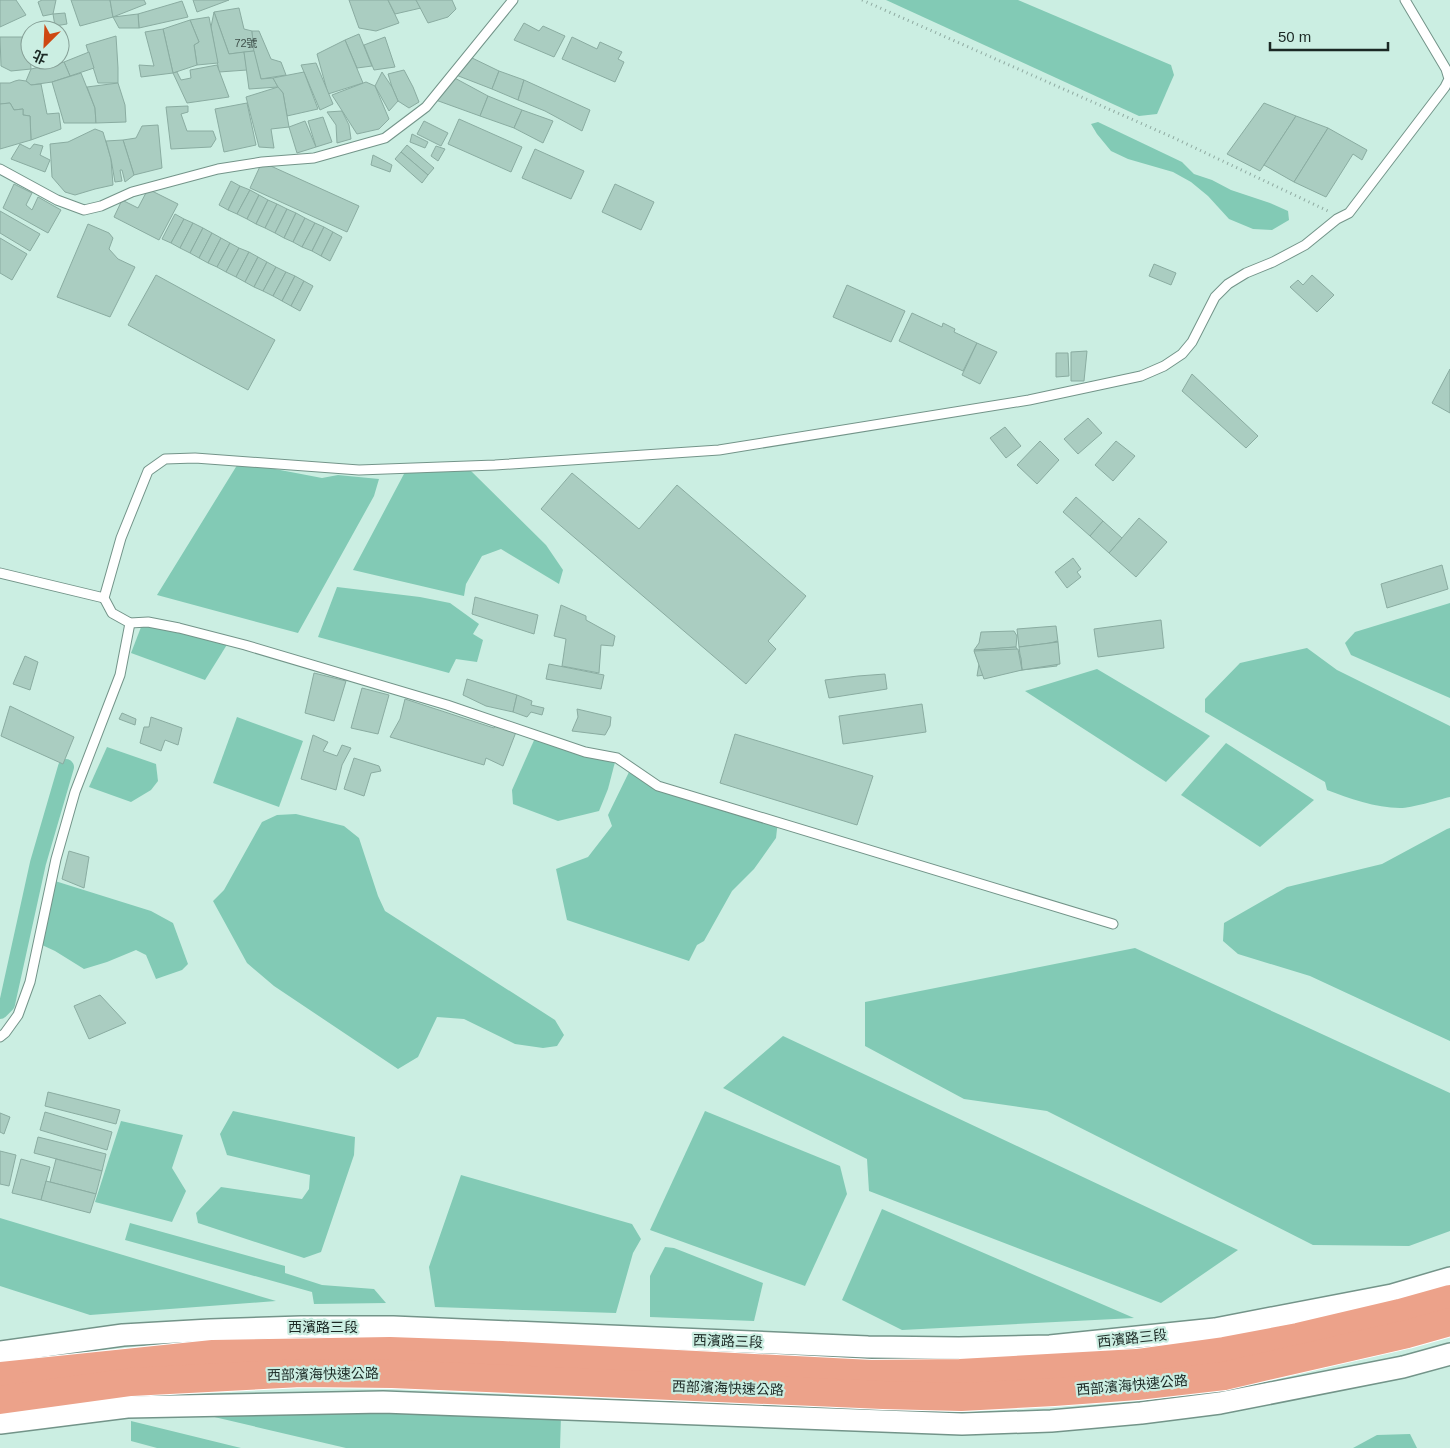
<svg xmlns="http://www.w3.org/2000/svg" width="1450" height="1448" font-family="Arial,'Noto Sans TC',sans-serif">
<rect width="100%" height="100%" fill="#cbeee2"/>
<g fill="#82cab5">
<path d="M886,0h132l153,65 3,10 -17,39 -18,2z"/>
<path d="M1098,122l84,40 12,12 18,6 19,10 39,13 18,8 1,9 -17,10 -19,-1 -24,-10 -21,-23 -17,-14 -18,-10 -45,-13 -17,-8 -14,-17 -6,-10z"/>
<path d="M239,462l83,16 16,-3 41,4 -5,17 -76,137 -141,-38z"/>
<path d="M471,471l75,74 17,25 -4,14 -58,-35 -19,7 -16,28 -2,12 -111,-26 52,-98z"/>
<path d="M337,587l83,10 30,6 29,21 -6,10 10,6 -6,22 -21,-3 -7,14 -131,-36z"/>
<path d="M1450,603v95l-99,-43 -6,-12 10,-11z"/>
<path d="M143,622l85,21 -23,37 -74,-27z"/>
<path d="M1307,648l30,22 113,56v71c-13,3 -38,11 -50,11 -24,0 -52,-10 -73,-18l-2,-8 -120,-70v-13l35,-36z"/>
<path d="M1097,669l113,67 -44,46 -141,-91z"/>
<path d="M237,717l66,24 -24,66 -66,-24z"/>
<path d="M535,738l80,24 -7,27 -9,22 -41,10 -45,-17 -1,-14z"/>
<path d="M1226,743l88,57 -54,47 -79,-52z"/>
<path d="M107,747l49,17 2,17 -7,9 -20,12 -42,-15z"/>
<path d="M630,770l18,11 130,39 -2,18 -22,31 -22,22 -28,50 -7,4 -8,16 -122,-41 -11,-51 32,-12 24,-31 -4,-11z"/>
<path d="M296,814l48,12 15,12 19,58 7,15 170,109 9,15 -7,11 -14,2 -28,-4 -51,-25 -27,-2 -19,40 -20,12 -124,-83 -27,-23 -34,-62 11,-11 38,-68 15,-7z"/>
<path d="M1450,828v213l-140,-65 -72,-22 -15,-13 1,-18 63,-36 95,-23 65,-35z"/>
<path d="M55,881l96,30 22,12 15,41 -6,6 -26,9 -10,-24 -10,-5 -29,12 -23,7 -29,-18 -13,-6z"/>
<path d="M1135,948l315,145v138l-41,15 -96,-1 -266,-134 -83,-12 -99,-53v-44z"/>
<path d="M783,1036l455,214 -77,53 -292,-112 -2,-32 -144,-71z"/>
<path d="M233,1111l122,26 -1,18 -33,97 -17,6 -106,-35 -2,-10 25,-26 81,12 7,-10 1,-14 -83,-20 -7,-21z"/>
<path d="M705,1111l135,55 7,28 -42,92 -155,-56z"/>
<path d="M121,1121l62,14 -11,33 14,23 -14,31 -77,-20z"/>
<path d="M461,1175l171,49 9,15 -8,14 -17,60 -181,-6 -6,-40z"/>
<path d="M882,1209l252,109 -232,12 -60,-30z"/>
<path d="M0,1218l276,83 -186,14 -90,-29z"/>
<path d="M130,1223l155,43v7l37,12 52,4 12,14 -72,1 -2,-12 -187,-52z"/>
<path d="M665,1247l9,1 89,35 -9,38 -104,-4v-41z"/>
<path d="M180,1409l381,7 -1,32h-214z"/>
<path d="M131,1421l110,27h-84l-26,-7z"/>
<path d="M1410,1434l7,14h-64l24,-13z"/>
</g>
<g fill="none" stroke-linecap="round" stroke-linejoin="round">
<path stroke="#82cab5" stroke-width="16" d="M0,1011l7,-7 31,-141 28,-96"/>
</g>
<g fill="#aacdc1" stroke="#8aaca1">
<path d="M0,0h16l10,15 -26,12z"/>
<path d="M42,0h14l-3,14 -10,2 -5,-14z"/>
<path d="M71,0h39l3,17 -33,9z"/>
<path d="M110,0h34l2,4 -33,13z"/>
<path d="M193,0h36l-32,12z"/>
<path d="M349,0h39l11,23 -23,8 -17,-3z"/>
<path d="M388,0h28l5,8 -26,6z"/>
<path d="M416,0h36l4,9 -8,8 -20,6z"/>
<path d="M182,1l6,16 -49,11 -1,-14z"/>
<path d="M239,8l5,21 8,2 2,20 -25,3 -15,-42z"/>
<path d="M214,12l15,42 15,-2 3,18 -28,2 -8,-45z"/>
<path d="M65,13l2,11 -12,2 -2,-12z"/>
<path d="M138,14l1,14h-20l-6,-11z"/>
<path d="M209,17l9,46 -21,2 -3,-20 5,-3 -9,-22z"/>
<path d="M190,20l9,22 -5,3 3,20 -24,8 -10,-44z"/>
<path d="M524,23l15,8 4,-5 22,10 -11,21 -40,-17z"/>
<path d="M163,29l10,44 -32,4 -2,-12 15,1 -9,-34z"/>
<path d="M252,31h7l12,28 10,3 5,13 -25,4 -7,-26z"/>
<path d="M359,34l13,32 -15,2 -12,-28z"/>
<path d="M116,36l2,32v15h-20l-12,-38z"/>
<path d="M0,37h26l4,16 1,16 -20,2 -10,-5z"/>
<path d="M385,37l10,30 -21,3 -10,-25z"/>
<path d="M572,37l25,12 3,-7 22,10 -4,7 6,3 -9,20 -53,-23z"/>
<path d="M345,40l18,43 -35,11 -11,-40z"/>
<path d="M254,51l7,28 12,-1 5,9 -29,2 -5,-37z"/>
<path d="M89,52l5,16 -24,8 -6,-14z"/>
<path d="M468,56l31,15 -7,18 -36,-14z"/>
<path d="M64,62l6,14 -18,6 -21,3 -5,-4 5,-12z"/>
<path d="M316,63l17,41 -13,6 -19,-45z"/>
<path d="M217,65l12,32 -42,6 -14,-30 4,-1 4,8 10,-2 -1,-8z"/>
<path d="M404,70l9,17 6,15 -10,6 -11,-7 -6,-14 -4,-13z"/>
<path d="M499,71l25,9 -6,20 -26,-11z"/>
<path d="M304,72l14,37 -31,7 -4,-23 -5,-6 -5,-9z"/>
<path d="M382,72l10,15 6,14 -9,10 -14,-25z"/>
<path d="M81,73l14,35 1,15h-32l-12,-41z"/>
<path d="M451,76l37,20 -8,20 -47,-17z"/>
<path d="M19,80l7,1 5,4 10,-1 6,30 12,-1 2,16 -30,11 -1,-24 -7,-1v-6l-9,1 -4,-7 -10,1v-21h10l5,-2z"/>
<path d="M524,80l66,30 -8,21 -37,-20 -27,-11z"/>
<path d="M366,82l9,4 14,33 -10,10 -22,5 -25,-39z"/>
<path d="M118,83l7,22 1,17 -30,1 -1,-15 -8,-21z"/>
<path d="M278,87l5,6 6,34 -18,2 3,19 -15,-1 -13,-50z"/>
<path d="M488,96l34,14 -8,18 -34,-12z"/>
<path d="M10,103l4,7 9,-1v6l7,1 1,24 -31,9v-45z"/>
<path d="M247,103l9,42 -32,7 -9,-43z"/>
<path d="M1264,103l32,13 -36,55 -33,-17z"/>
<path d="M188,106v6l-7,2 6,17h26l3,8 -5,8 -40,2 -5,-42z"/>
<path d="M522,110l31,11 -10,22 -29,-15z"/>
<path d="M342,111l7,14 2,14 -14,4 -1,-18 -9,-13z"/>
<path d="M1296,116l32,12 -34,54 -30,-17z"/>
<path d="M323,117l9,25 -16,5 -8,-26z"/>
<path d="M459,119l63,28 -11,25 -63,-28z"/>
<path d="M305,121l11,26 -19,6 -8,-26z"/>
<path d="M424,121l24,12 -7,13 -24,-12z"/>
<path d="M158,125l4,43 -28,7 -11,-35 13,-2 6,-12z"/>
<path d="M1328,128l39,22 -5,10 -9,-6 -27,43 -32,-15z"/>
<path d="M95,129l8,3 8,27 2,26 -18,4 -20,6 -10,-3 -13,-15 -2,-33 18,-2z"/>
<path d="M412,134l16,8 -3,6 -15,-6z"/>
<path d="M123,140l11,35 -9,7 -3,-12h-2l2,11 -7,1 -4,-23 -5,-18z"/>
<path d="M20,144l10,5 4,-5 9,2 -3,9 10,5 -5,12 -34,-13z"/>
<path d="M407,145l27,23 -6,7 -27,-23z"/>
<path d="M436,146l9,3 -7,12 -7,-5z"/>
<path d="M535,149l49,22 -13,28 -49,-21z"/>
<path d="M401,152l27,23 -6,8 -27,-24z"/>
<path d="M373,155l19,10 -2,7 -19,-7z"/>
<path d="M262,162l97,44 -12,26 -97,-44z"/>
<path d="M231,181l9,5 -12,24 -9,-5z"/>
<path d="M14,184l18,9 -6,12 6,5 6,-13 23,13 -13,23 -45,-25z"/>
<path d="M615,184l39,18 -13,28 -39,-18z"/>
<path d="M240,186l10,4 -13,24 -9,-4z"/>
<path d="M148,189l30,15 -19,36 -45,-23 8,-17 16,8z"/>
<path d="M250,190l9,5 -12,24 -10,-5z"/>
<path d="M259,195l9,5 -12,24 -9,-5z"/>
<path d="M268,200l9,4 -12,24 -9,-4z"/>
<path d="M277,204l10,5 -12,24 -10,-5z"/>
<path d="M287,209l9,4 -12,25 -9,-5z"/>
<path d="M0,211l40,23 -10,17 -30,-18z"/>
<path d="M296,213l9,5 -12,24 -9,-4z"/>
<path d="M175,214l9,5 -13,24 -9,-4z"/>
<path d="M305,218l10,5 -13,24 -9,-5z"/>
<path d="M184,219l9,4 -13,25 -9,-5z"/>
<path d="M193,223l10,5 -13,25 -10,-5z"/>
<path d="M315,223l9,4 -12,24 -10,-4z"/>
<path d="M88,224l21,9 4,5 -4,11 9,10 17,8 -25,50 -53,-20z"/>
<path d="M324,227l9,5 -12,24 -9,-5z"/>
<path d="M203,228l9,5 -13,25 -9,-5z"/>
<path d="M333,232l9,5 -12,24 -9,-5z"/>
<path d="M212,233l9,5 -13,25 -9,-5z"/>
<path d="M0,238l27,16 -15,26 -12,-7z"/>
<path d="M221,238l9,5 -13,24 -9,-4z"/>
<path d="M230,243l9,5 -13,24 -9,-5z"/>
<path d="M239,248l10,4 -13,25 -10,-5z"/>
<path d="M249,252l9,5 -13,25 -9,-5z"/>
<path d="M258,257l9,5 -13,25 -9,-5z"/>
<path d="M267,262l9,5 -13,24 -9,-4z"/>
<path d="M1154,264l22,9 -5,12 -22,-9z"/>
<path d="M276,267l10,5 -13,24 -10,-5z"/>
<path d="M286,272l9,4 -13,25 -9,-5z"/>
<path d="M156,275l119,65 -27,50 -120,-65z"/>
<path d="M1312,275l22,20 -17,17 -27,-25 8,-7 5,5z"/>
<path d="M295,276l9,5 -13,25 -9,-5z"/>
<path d="M304,281l9,5 -13,25 -9,-5z"/>
<path d="M847,285l58,26 -14,31 -58,-25z"/>
<path d="M912,313l30,14 1,-4 12,6 -1,3 23,11 -14,28 -64,-30z"/>
<path d="M977,343l20,9 -17,32 -18,-9z"/>
<path d="M1087,351l-3,30h-13v-29z"/>
<path d="M1056,353h12l1,23 -13,1z"/>
<path d="M1450,369v44l-18,-10z"/>
<path d="M1192,374l66,62 -12,12 -64,-57z"/>
<path d="M1088,418l14,15 -24,21 -14,-15z"/>
<path d="M1005,427l16,19 -15,12 -16,-20z"/>
<path d="M1040,441l19,19 -22,24 -20,-19z"/>
<path d="M1116,441l19,15 -22,25 -18,-16z"/>
<path d="M572,473l67,56 38,-44 129,111 -38,45 8,8 -30,35 -205,-175z"/>
<path d="M1076,497l27,24 -13,15 -27,-24z"/>
<path d="M1139,518l28,24 -31,35 -27,-24z"/>
<path d="M1103,521l19,17 -13,15 -19,-17z"/>
<path d="M1073,558l8,11 -4,3 4,5 -14,11 -12,-16z"/>
<path d="M1442,565l6,24 -61,19 -6,-24z"/>
<path d="M475,597l63,18 -4,19 -62,-20z"/>
<path d="M561,605l25,11v4l29,16 -2,10 -12,-1 -2,28 -37,-7 4,-27 -12,-3z"/>
<path d="M1161,620l3,28 -66,9 -4,-28z"/>
<path d="M1056,626l2,16 -39,5 -2,-18z"/>
<path d="M1014,631l3,5 -1,11 -42,3 5,-7 2,-11z"/>
<path d="M1057,641v25l-35,4 9,-21z"/>
<path d="M1058,642l2,22 -38,6 -3,-23z"/>
<path d="M1016,647l5,11 1,12 -45,6 2,-12 -5,-14z"/>
<path d="M1018,649l4,21 -38,9 -10,-28z"/>
<path d="M25,656l13,6 -8,28 -17,-6z"/>
<path d="M549,664l55,11 -3,14 -55,-10z"/>
<path d="M314,673l32,8 -12,40 -29,-8z"/>
<path d="M885,674l2,15 -58,9 -4,-18 33,-4z"/>
<path d="M467,679l50,16 -4,17 -27,-6 -23,-11z"/>
<path d="M362,688l27,7 -11,39 -27,-6z"/>
<path d="M517,695l15,6 -1,4 13,3 -2,7 -11,-3 -4,5 -14,-5z"/>
<path d="M405,699l89,29 2,-3 20,7 -13,34 -17,-8 -2,7 -94,-28 10,-18z"/>
<path d="M922,704l4,28 -83,12 -4,-28z"/>
<path d="M10,706l64,31 -11,27 -62,-28z"/>
<path d="M577,709l34,8 -1,9 -5,9 -33,-4 6,-14z"/>
<path d="M122,713l14,6 -1,6 -16,-6z"/>
<path d="M151,717l31,11 -4,17 -13,-5 -4,11 -21,-8 4,-16h5z"/>
<path d="M735,734l138,42 -16,49 -137,-42z"/>
<path d="M313,735l15,7 -5,9 14,5 5,-11 9,3 -9,17 -6,25 -35,-11z"/>
<path d="M354,758l25,8 2,5 -10,2 -7,23 -20,-7z"/>
<path d="M69,851l20,6 -5,31 -22,-9z"/>
<path d="M100,995l26,28 -37,16 -15,-33z"/>
<path d="M48,1092l72,18 -4,14 -71,-18z"/>
<path d="M45,1112l67,20 -5,18 -67,-20z"/>
<path d="M0,1113l10,4 -6,17 -4,-2z"/>
<path d="M38,1137l68,17 -4,17 -68,-18z"/>
<path d="M0,1151l16,4 -7,31 -9,-2z"/>
<path d="M21,1159l29,8 -9,33 -29,-7z"/>
<path d="M56,1159l46,12 -6,23 -46,-12z"/>
<path d="M46,1181l50,13 -6,19 -49,-13z"/>
</g>
<g fill="none" stroke-linecap="round" stroke-linejoin="round">
<g stroke="#739489" stroke-width="11">
<g id="service">
<path d="M0,169l57,31 27,10 17,-4 31,-14 86,-23 44,-7 52,-4 71,-20 41,-31 87,-107"/>
<path d="M0,573l104,25"/>
<path d="M1113,924l-455,-138 -41,-28 -32,-6 -138,-47 -202,-60 -66,-17 -31,-6 -18,1 -18,-10 -8,-15 17,-60 27,-67 17,-12 30,-1 164,12 136,-5 224,-15 310,-50 112,-24 23,-10 18,-12 10,-12 23,-45 13,-13 18,-11 27,-11 32,-17 32,-26 12,-6 96,-126 4,-8 -3,-10 -41,-69"/>
<path d="M0,1037l5,-4 13,-18 12,-33 26,-123 19,-67 45,-117 10,-52"/>
</g>
</g>
<g stroke="#739489" stroke-width="24">
<g id="tertiary">
<path d="M0,1352l123,-17 87,-5 91,-3h92l475,20 91,1 91,-2 165,-17 177,-34 58,-17"/>
<path d="M0,1423l127,-16 256,-5 579,22 89,-3 90,-8 79,-10 183,-36 47,-13"/>
</g>
</g>
<g stroke="#fff" stroke-width="30">
<g id="trunk">
<path d="M0,1376l213,-22 177,-3 112,4 369,19 89,-1 177,-10 87,-12 74,-14 102,-24 50,-14"/>
<path d="M0,1400l131,-18 170,-9 91,1 491,21 78,2 93,-5 83,-6 87,-10 183,-42 43,-12"/>
</g>
</g>
<path stroke="#8faaa1" stroke-width="3" stroke-dasharray="1 4" stroke-linecap="butt" d="M862,0l310,137 156,74"/>
<use href="#service" stroke="#fff" stroke-width="9"/>
<use href="#tertiary" stroke="#fff" stroke-width="21"/>
<use href="#trunk" stroke="#eca28a" stroke-width="28"/>
</g>
<g text-anchor="middle" stroke-width="4.5" stroke-linejoin="round" paint-order="stroke">
<g font-size="11" fill="#3f514b">
<text x="246" y="47">72號</text>
</g>
<g font-size="14" fill="#1b2824" stroke="#cbeee2">
<text x="323" y="1332">西濱路三段</text>
<text transform="translate(1132 1338) rotate(-6)" y="5">西濱路三段</text>
<text transform="translate(728 1341) rotate(2)" y="5">西濱路三段</text>
<text transform="translate(323 1374) rotate(-1)" y="5">西部濱海快速公路</text>
<text transform="translate(1132 1385) rotate(-5)" y="5">西部濱海快速公路</text>
<text transform="translate(728 1388) rotate(2)" y="5">西部濱海快速公路</text>
</g>
</g>
<g transform="translate(45 45) rotate(204)"><circle r="24" fill="#cbeee2" stroke="#859f96"/>
<path d="M0-4L9 19L0 12L-9 19Z" fill="#ce4711"/>
<text y="-8" font-size="14" font-weight="bold" text-anchor="middle" fill="#1b2824">北</text>
</g>
<path d="M1270 42v8h118v-8" fill="none" stroke="#1b2824" stroke-width="2.5"/>
<text x="1278" y="42" font-size="15" fill="#1b2824" stroke="#cbeee2" stroke-width="4" paint-order="stroke">50 m</text>
</svg>
